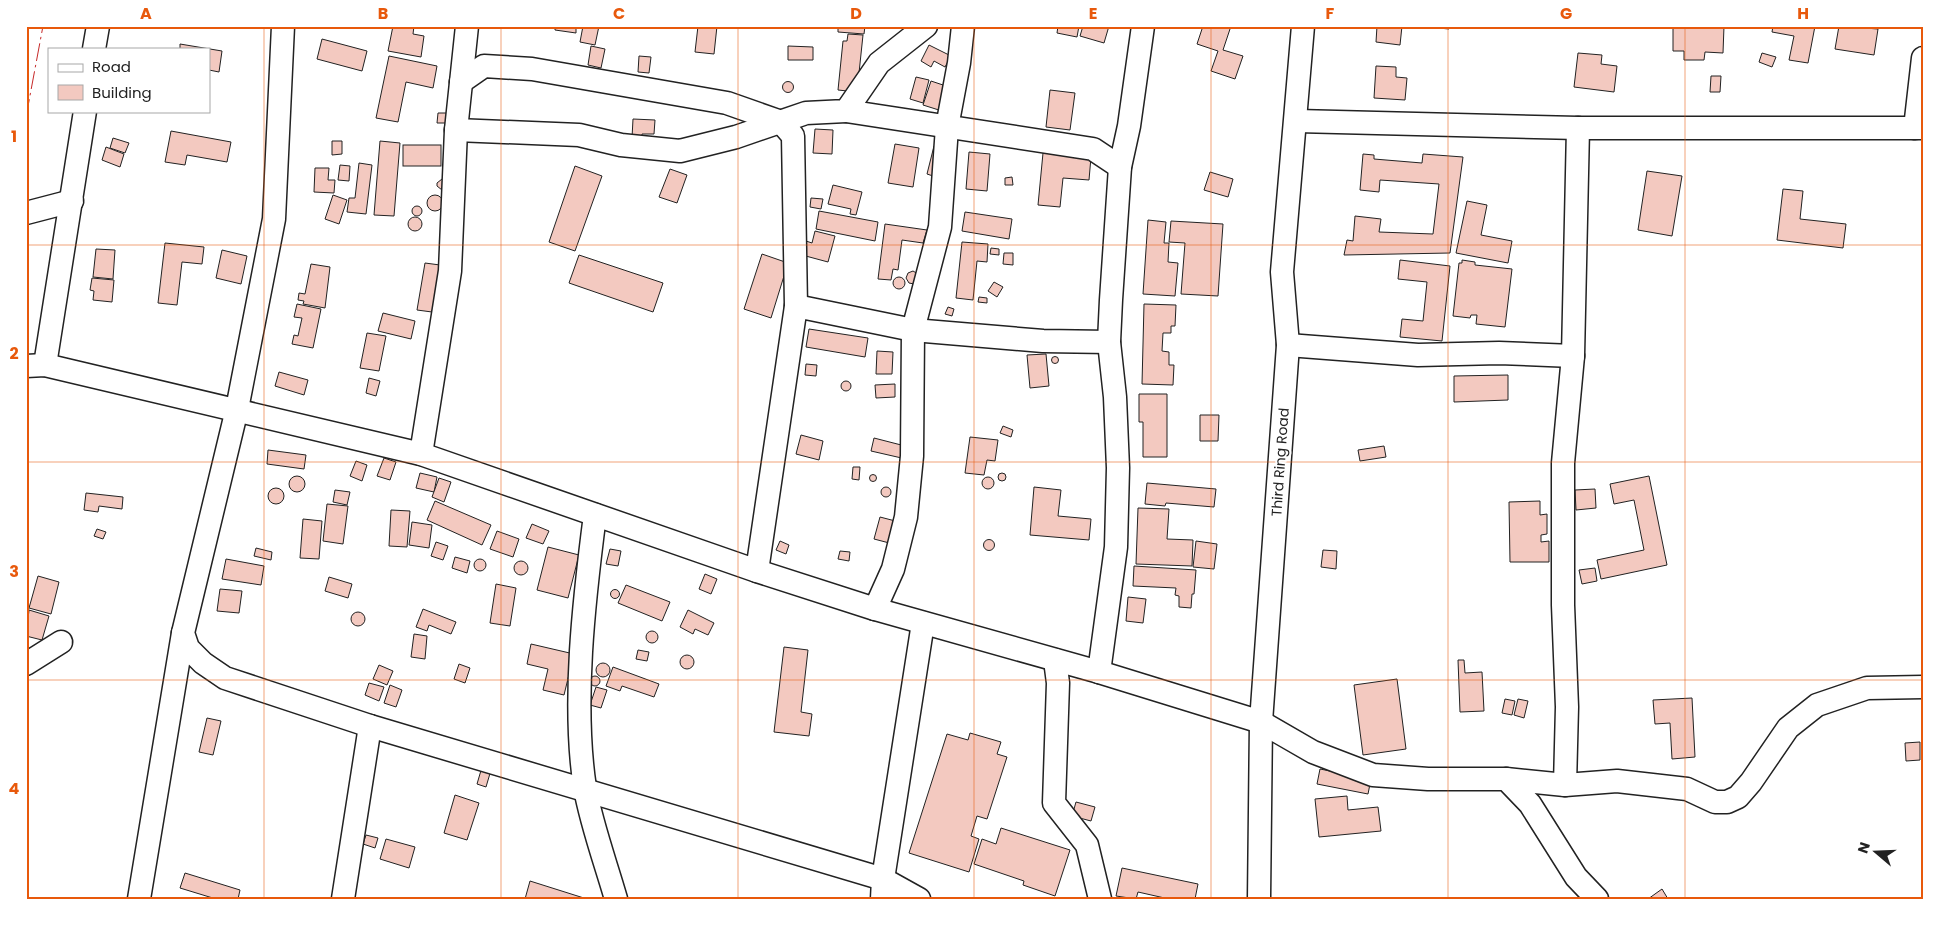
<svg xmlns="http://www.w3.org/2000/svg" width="1949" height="925" font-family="Poppins,sans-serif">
<rect width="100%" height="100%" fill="#fff"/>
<g fill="#f3c9c0" stroke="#222">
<path d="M393,26h21l-1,8 11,2 -3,21 -33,-6z"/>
<path d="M555,26h21v7l-21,-3z"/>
<path d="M583,26h16l-4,19 -15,-3z"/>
<path d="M698,26h19l-3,28 -19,-2z"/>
<path d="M838,26h27l-1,8 -26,-2z"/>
<path d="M1058,26h21l-2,11 -20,-4z"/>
<path d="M1083,26h26l-5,17 -24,-7z"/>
<path d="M1203,26h28l-8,24 20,6 -8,23 -24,-8 7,-20 -21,-7z"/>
<path d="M1377,26h25l-2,19 -24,-3z"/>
<path d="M1418,26h31v3z"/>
<path d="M1673,26h51l-1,27 -18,-1 -1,8h-20v-9h-11z"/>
<path d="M1773,26h42l-7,37 -19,-3 5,-24 -22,-4z"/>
<path d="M1839,26l39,3 -4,26 -39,-6z"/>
<path d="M848,34l15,1 -6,57 -19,-2 5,-49h4z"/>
<path d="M322,39l45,12 -5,20 -45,-12z"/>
<path d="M180,44l42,7 -3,21 -10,-2v-21h-29z"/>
<path d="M929,45l22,11 -6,11 -11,-6 -3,6 -10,-6z"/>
<path d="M591,46l14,3 -4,19 -13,-3z"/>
<path d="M788,46l25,1v13h-25z"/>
<path d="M1578,53l24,2 -1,9 16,2 -3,26 -40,-5z"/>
<path d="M1762,53l14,4 -4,10 -13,-5z"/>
<path d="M389,56l48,10 -4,22 -27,-6 -8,40 -22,-4z"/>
<path d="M639,56l12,1 -2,16 -11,-1z"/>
<path d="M1376,66l20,1v10l11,1 -2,22 -31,-2z"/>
<path d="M1711,76h10l-1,16h-10z"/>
<path d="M916,77l13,3 -6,23 -13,-4z"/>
<path d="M931,81l18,6 -7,24 -19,-6z"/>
<circle cx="788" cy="87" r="5.5"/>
<path d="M1050,90l25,3 -5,37 -24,-3z"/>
<path d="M438,113h11l-1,10h-11z"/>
<path d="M633,119l22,1 -1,14h-12v5l-10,-1z"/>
<path d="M815,129l18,1 -1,24 -19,-1z"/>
<path d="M171,131l60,11 -4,20 -40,-7 -2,10 -20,-3z"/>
<path d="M113,138l16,5 -4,10 -15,-5z"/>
<path d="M332,141h10v13l-10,1z"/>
<path d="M380,141l20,2 -6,73 -20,-1z"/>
<path d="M895,144l24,4 -6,39 -25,-4z"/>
<rect x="403" y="145" width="38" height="21"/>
<path d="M934,146l10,3 -8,28 -9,-3z"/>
<path d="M106,147l18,7 -4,13 -18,-7z"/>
<path d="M969,152l21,2 -3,37 -21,-2z"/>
<path d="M1043,153l48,4 -2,23 -26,-2 -3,29 -22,-2z"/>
<path d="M1363,154l11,1v4l48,4 1,-9 40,3 -13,96 -106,2 3,-15 6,1 2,-25 26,3 -2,13 54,2 6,-50 -59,-4 -1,12 -19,-2z"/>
<path d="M359,163l13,2 -6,49 -19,-2 2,-14h6z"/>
<path d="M340,165l10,1 -1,15 -11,-1z"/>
<path d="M575,166l27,10 -27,75 -26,-9z"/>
<path d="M315,168h14l-1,12h7l-1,13 -20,-1z"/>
<path d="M670,169l17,6 -10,28 -18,-6z"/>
<path d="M1647,171l35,5 -10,60 -34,-6z"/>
<path d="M1210,172l23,7 -5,18 -24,-7z"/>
<path d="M1012,177l1,8h-8v-7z"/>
<path d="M442,179l4,1 -4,10 -5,-4v-3z"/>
<path d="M833,185l29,7 -6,23 -6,-1 1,-5 -23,-5z"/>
<path d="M1783,189l20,2 -3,28 46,5 -3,24 -66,-8z"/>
<path d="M333,195l14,5 -8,24 -14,-5z"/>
<circle cx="435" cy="203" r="8"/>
<path d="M811,198l12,1 -2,10 -11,-2z"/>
<path d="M1467,201l20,4 -6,30 31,6 -4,22 -52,-10z"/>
<circle cx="417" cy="211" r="5"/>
<path d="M819,211l59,11 -3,19 -59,-12z"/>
<path d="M965,212l47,7 -3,20 -47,-8z"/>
<circle cx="415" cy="224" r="7"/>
<path d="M1148,220l18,2 -2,21h5l-1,19 10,1 -3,33 -32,-2z"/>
<path d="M1171,221l52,3 -5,72 -37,-2 4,-51 -16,-1z"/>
<path d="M885,224l42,6 -4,13 -21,-3 -4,30 -5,-1 -2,11 -13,-1z"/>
<path d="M815,231l20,5 -7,26 -26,-7 4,-14 6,2z"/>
<path d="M962,242l26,2 -1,18 -10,-1 -4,39 -17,-2z"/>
<path d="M165,243l39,4 -2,17 -20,-2 -5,43 -19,-2z"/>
<path d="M991,248l8,1v6l-9,-1z"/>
<path d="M96,249l19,1 -2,29 -20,-2z"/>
<path d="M222,250l25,6 -6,28 -25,-6z"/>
<path d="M1004,253h9v12l-10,-1z"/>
<path d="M762,254l26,9 -17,55 -27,-9z"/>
<path d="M579,255l84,28 -10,29 -84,-29z"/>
<path d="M1400,260l50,6 -8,75 -42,-4 2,-18 21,2 4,-39 -29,-3z"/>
<path d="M1462,260l13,2v3l37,4 -7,58 -29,-3 1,-9h-6l-1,3 -17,-2 6,-53h3z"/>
<path d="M425,263l15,2 -8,47 -15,-2z"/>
<path d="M311,264l19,3 -5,41 -22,-4 1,-3 -6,-1 1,-7 6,1z"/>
<path d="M913,271l5,3 -4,10 -5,-1 -3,-5 2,-5z"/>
<circle cx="899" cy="283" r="6"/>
<path d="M92,278l22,2 -2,22 -19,-2 1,-9 -4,-1z"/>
<path d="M994,282l9,5 -6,10 -9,-6z"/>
<path d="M979,297l8,1v5l-9,-1z"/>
<path d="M297,304l24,5 -8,39 -21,-4 2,-9 4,1 4,-18 -8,-1z"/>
<path d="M1144,304l32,1 -1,21h-4v7h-8l-1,18 7,1v13h5l-1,20 -31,-1z"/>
<path d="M948,307l6,2 -2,7 -7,-2z"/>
<path d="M383,313l32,8 -4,18 -33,-8z"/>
<path d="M809,329l59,9 -3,19 -59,-10z"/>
<path d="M367,333l19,3 -7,35 -19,-3z"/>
<path d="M877,351l16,1 -1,22h-16z"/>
<path d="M1046,354l3,32 -19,2 -3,-33z"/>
<circle cx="1055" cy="360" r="3.5"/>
<path d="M806,364l11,1 -1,11 -11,-1z"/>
<path d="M279,372l29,8 -4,15 -29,-9z"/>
<path d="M1508,375v25l-54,2v-26z"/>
<path d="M369,378l11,3 -4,15 -10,-3z"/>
<circle cx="846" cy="386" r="5"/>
<path d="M895,384v13l-19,1 -1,-13z"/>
<path d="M1139,394h28v63h-24v-35h-4z"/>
<path d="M1200,415h19l-1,26h-18z"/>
<path d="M1003,426l10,4 -2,7 -11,-4z"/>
<path d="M801,435l22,6 -4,19 -23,-6z"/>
<path d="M970,437l28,3 -3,21 -8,-1 -3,15 -19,-2z"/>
<path d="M874,438l35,9 -3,12 -35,-8z"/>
<path d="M1384,446l2,11 -26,4 -2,-11z"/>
<path d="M268,450l38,5 -2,14 -37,-5z"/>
<path d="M384,458l12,4 -6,18 -13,-4z"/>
<path d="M356,461l11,4 -5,16 -12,-5z"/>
<path d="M853,467h7l-1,13 -7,-1z"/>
<circle cx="1002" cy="477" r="4"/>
<path d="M420,473l17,4 -3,15 -18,-4z"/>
<circle cx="873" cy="478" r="3.5"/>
<path d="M1649,476l18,89 -66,14 -4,-19 47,-10 -10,-50 -20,4 -4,-20z"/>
<circle cx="297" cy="484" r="8"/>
<circle cx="988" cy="483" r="6"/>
<path d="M439,478l12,4 -7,20 -12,-5z"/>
<path d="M1147,483l69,6 -2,18 -48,-4 -1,3 -20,-2z"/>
<path d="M1034,487l27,3 -3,26 33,3 -2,21 -59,-5z"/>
<circle cx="886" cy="492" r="5"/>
<circle cx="276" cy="496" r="8"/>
<path d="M1595,489l1,19 -20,2 -1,-20z"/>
<path d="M335,490l15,2 -3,13 -14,-3z"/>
<path d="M86,493l37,4 -1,12 -23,-3 -1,6 -14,-2z"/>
<path d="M435,501l56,24 -9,20 -55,-25z"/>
<path d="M1540,501v14l7,-1v20l-6,1v7l8,-1v21h-39l-1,-60z"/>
<path d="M327,504l21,2 -5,38 -20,-3z"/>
<path d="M1138,508l31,1 -2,30 26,1 -1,26 -56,-2z"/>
<path d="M391,510l19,1 -3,36 -18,-1z"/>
<path d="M880,517l23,6 -6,22 -23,-6z"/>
<path d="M303,519l19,2 -3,38 -19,-1z"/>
<path d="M412,522l20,3 -3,23 -20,-3z"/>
<path d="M532,524l17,7 -6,13 -17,-6z"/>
<path d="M97,529l9,3 -3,7 -9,-3z"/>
<path d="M497,531l22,8 -6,18 -23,-8z"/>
<circle cx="989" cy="545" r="5.5"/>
<path d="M780,541l9,4 -3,9 -10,-4z"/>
<path d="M1196,541l21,3 -3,25 -21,-2z"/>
<path d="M436,542l12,4 -5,14 -12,-4z"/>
<path d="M548,547l31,8 -11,43 -31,-8z"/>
<path d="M256,548l16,4 -1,8 -17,-4z"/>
<path d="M610,549l11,2 -3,15 -12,-2z"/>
<path d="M1323,550l14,1 -1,18 -15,-2z"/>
<path d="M840,551l10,1 -1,9 -11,-2z"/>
<path d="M455,557l15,4 -3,12 -15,-5z"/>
<circle cx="480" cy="565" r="6"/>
<path d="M226,559l38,7 -3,19 -39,-6z"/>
<circle cx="521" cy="568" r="7"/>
<path d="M1134,566l62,4 -2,24h-2l-1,14 -12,-1v-11l-4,-1 1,-7 -43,-2z"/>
<path d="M1595,568l2,13 -15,3 -3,-14z"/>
<path d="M705,574l12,5 -6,15 -12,-5z"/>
<path d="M38,576l21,6 -8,32 -22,-6z"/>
<path d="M329,577l23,7 -4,14 -23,-7z"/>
<path d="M496,584l20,4 -6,38 -20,-3z"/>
<path d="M626,585l44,17 -8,19 -44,-18z"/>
<path d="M220,589l22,2 -3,22 -22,-2z"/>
<circle cx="615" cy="594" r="4.5"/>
<path d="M1128,597l18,2 -3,24 -17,-2z"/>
<path d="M423,609l33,13 -5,12 -22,-9 -2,6 -11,-4z"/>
<path d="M29,610l20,6 -7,24 -16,-4z"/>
<path d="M688,610l26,13 -6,12 -13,-6 -2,5 -13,-7z"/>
<circle cx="358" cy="619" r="7"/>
<circle cx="652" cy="637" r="6"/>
<path d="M414,634l13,2 -2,23 -14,-2z"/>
<path d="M531,644l43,10 -10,41 -21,-5 5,-21 -21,-5z"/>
<path d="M784,647l24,3 -7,62 11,2 -3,22 -35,-4z"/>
<path d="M638,650l11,2 -2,9 -11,-2z"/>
<circle cx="687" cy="662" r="7"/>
<path d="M1458,660h6l1,13 17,-1 2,39 -24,1z"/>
<circle cx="603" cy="670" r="7"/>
<path d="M459,664l11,4 -5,15 -11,-4z"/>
<path d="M379,665l14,6 -6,14 -14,-6z"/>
<path d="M613,667l46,17 -5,13 -32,-11 -2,5 -14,-5z"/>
<circle cx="595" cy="681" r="5"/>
<path d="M1397,679l9,70 -43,6 -9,-70z"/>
<path d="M369,683l15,4 -5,14 -14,-6z"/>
<path d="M390,685l12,5 -6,17 -12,-4z"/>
<path d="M596,687l11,3 -6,18 -11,-3z"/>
<path d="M1692,698l3,59 -23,2 -2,-36 -15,1 -2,-24z"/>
<path d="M1505,699l10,2 -3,14 -10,-2z"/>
<path d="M1518,699l10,2 -4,17 -10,-3z"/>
<path d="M207,718l14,3 -8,34 -14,-3z"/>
<path d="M970,733l31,9 -4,12 10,3 -20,62 -10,-3 -6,20 8,3 -10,33 -60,-19 38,-119 21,6z"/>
<path d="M1920,742v18l-14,1 -1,-18z"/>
<path d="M482,767l9,3 -5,17 -9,-3z"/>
<path d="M1320,769l51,10 -3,15 -51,-10z"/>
<path d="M455,795l24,8 -12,37 -23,-7z"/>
<path d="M1347,796l1,14 30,-3 3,24 -62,6 -4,-38z"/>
<path d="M1076,802l19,5 -4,14 -19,-5z"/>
<path d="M1001,828l69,22 -15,46 -32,-11 1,-4 -50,-17 8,-25 14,5z"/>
<path d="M366,835l12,3 -3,10 -12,-4z"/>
<path d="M386,839l29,8 -6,21 -29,-9z"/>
<path d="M1122,868l76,16 -3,15h-26l-31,-7 -2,7 -20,-3z"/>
<path d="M185,873l55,17 -2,9h-22l-36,-11z"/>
<path d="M530,881l57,18h-62z"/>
<path d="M1662,889l6,10h-20z"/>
</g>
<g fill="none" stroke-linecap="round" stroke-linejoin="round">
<g stroke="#222" stroke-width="25">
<g id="minor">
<path d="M283,26l-9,193 -37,190 -54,224 5,15 15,15 22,15 145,48 513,153 36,20"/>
<path d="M94,49l4,-23"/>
<path d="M461,82l23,-16 48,3 195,34 54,19 12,14 3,170"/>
<path d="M846,111l247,38 27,18"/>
<path d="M1297,121l281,7h345"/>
<path d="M1915,128l8,-70"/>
<path d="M456,130l123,5 42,10 59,6 56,-14 70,-24 40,-2 33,-48 47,-37"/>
<path d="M26,213l46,-12"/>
<path d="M1288,345l130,10 81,-2 74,3"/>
<path d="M45,365l40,-254"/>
<path d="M26,366l19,-1 376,89 336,117 118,38 224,63 162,50 52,30 60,23 55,4h78l24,25 46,73 21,22"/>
<path d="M421,454l29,-183 6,-141 11,-104"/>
<path d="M595,515c-11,85 -23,188 -10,273 6,35 21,76 31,111"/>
<path d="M757,571l39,-265 117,24 130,11 66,1"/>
<path d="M875,609l18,-40 13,-52 6,-61 1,-126 27,-103 7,-100 12,-64 4,-37"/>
<path d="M1055,660l3,23 -4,120 33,42 13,54"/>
<path d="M26,664l35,-22"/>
<path d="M1099,672l17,-125 2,-79 -3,-71 -6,-55 2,-42 9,-133 9,-41 14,-100"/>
<path d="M1506,779l59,6 52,-4 70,8 28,13h12l11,-5 13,-15 37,-54 29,-23 50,-17 56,-1"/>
<path d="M1565,785l2,-78 -4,-102v-142l10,-107 5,-228"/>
<path d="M139,899l44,-266"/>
<path d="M343,899l27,-173"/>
<path d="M882,899l1,-20 40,-256"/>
<path d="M1259,899l2,-177 27,-377 -6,-73 21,-246"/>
</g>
</g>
<use href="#minor" stroke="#fff" stroke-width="22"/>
<path stroke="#c62828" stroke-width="1" stroke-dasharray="18 4 2.5 4" stroke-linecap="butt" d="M26,117l17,-91"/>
</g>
<path fill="none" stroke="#e8590c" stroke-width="1" stroke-opacity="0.55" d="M264,26v873M501,26v873M738,26v873M974,26v873M1211,26v873M1448,26v873M1685,26v873M26,245h1897M26,462h1897M26,680h1897"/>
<g text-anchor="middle" stroke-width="4" stroke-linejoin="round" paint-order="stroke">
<g font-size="14" fill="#222" stroke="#fff">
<text transform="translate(1280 462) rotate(-86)" y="5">Third Ring Road</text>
</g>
</g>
<rect width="1949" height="925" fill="none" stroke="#ffffff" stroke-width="55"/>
<rect x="48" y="48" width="162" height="65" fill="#ffffff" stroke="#a7a7a7"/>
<rect x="58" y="64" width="25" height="8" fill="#ffffff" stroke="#a7a7a7"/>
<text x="92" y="72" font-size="15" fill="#222222">Road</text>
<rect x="58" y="85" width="25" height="15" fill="#f3c9c0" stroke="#a7a7a7"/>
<text x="92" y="98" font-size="15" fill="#222222">Building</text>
<g transform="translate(1876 852) rotate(289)" stroke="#ffffff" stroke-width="4" paint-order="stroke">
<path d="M0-4L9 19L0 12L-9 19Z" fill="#222222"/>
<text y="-8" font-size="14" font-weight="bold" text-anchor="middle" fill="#222222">N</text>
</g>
<rect x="28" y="28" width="1894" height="870" fill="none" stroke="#e8590c" stroke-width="2"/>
<g font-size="16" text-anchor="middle" font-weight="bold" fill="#e8590c">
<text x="146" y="19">A</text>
<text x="383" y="19">B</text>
<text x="619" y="19">C</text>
<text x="856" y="19">D</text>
<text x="1093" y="19">E</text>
<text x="1330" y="19">F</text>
<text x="1566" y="19">G</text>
<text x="1803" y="19">H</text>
<text x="14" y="142">1</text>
<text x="14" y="359">2</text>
<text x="14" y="577">3</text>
<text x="14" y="794">4</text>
</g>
</svg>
